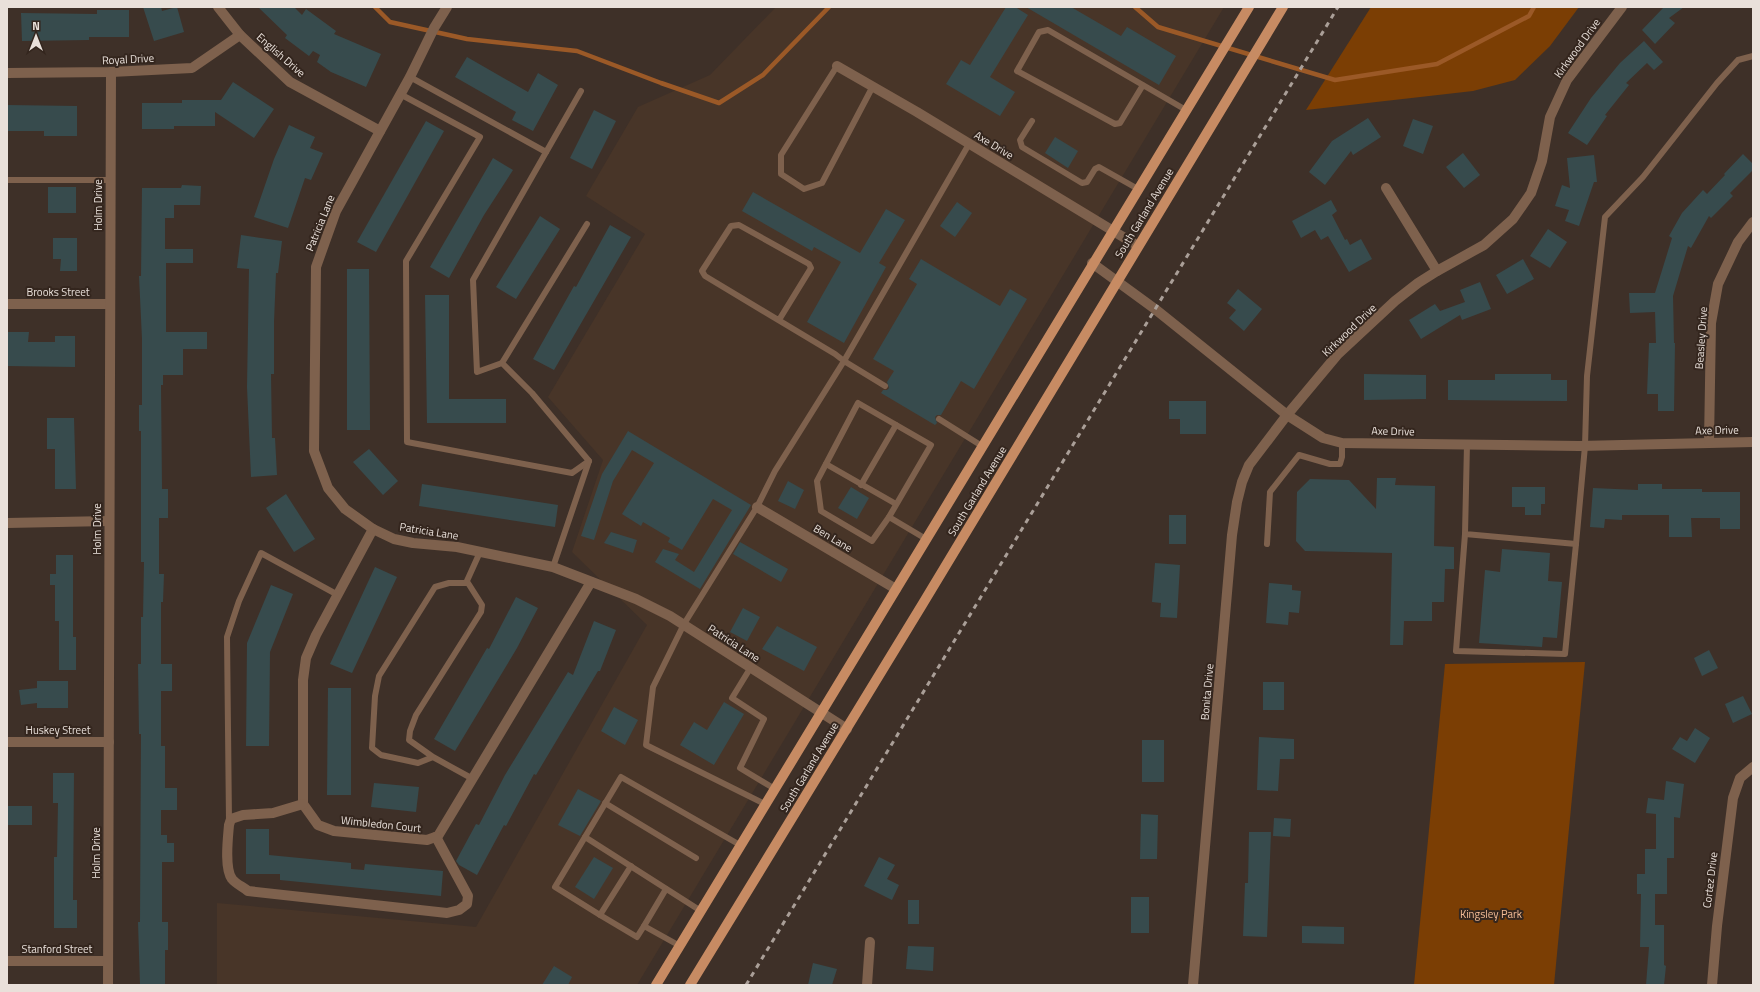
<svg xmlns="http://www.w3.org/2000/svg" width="1760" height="992" font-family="'Titillium Web',sans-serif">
<rect width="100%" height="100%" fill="#3e3028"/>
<path fill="#483528" d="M776,7h448l-587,978h-420v-82l259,24 171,-302 -75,-73 31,-92 -55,-63 97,-163 -59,-38 52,-89 72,-32z"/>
<g fill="#7b3e04">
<path d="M1371,7h208l-29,39 -35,34 -42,11 -167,19z"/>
<path d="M1585,662l-31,323h-140l31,-321z"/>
</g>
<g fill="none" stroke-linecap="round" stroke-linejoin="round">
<g stroke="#9b5927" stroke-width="4.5">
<path d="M375,7l15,15 77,17 110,12 84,32 58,20 44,-28 66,-68"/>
<path d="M1135,7l23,20 177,53 102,-16 92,-48 5,-9"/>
</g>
</g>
<g fill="#374b4d">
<path d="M143,7h18l1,4 15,-4 7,25 -30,9z"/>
<path d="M258,7h36l8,8 4,-6 30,22 -2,3 47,20 -15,33 -35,-15 -14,-10 3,-7 -7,-4 -4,5 -24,-18 2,-3z"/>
<path d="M1006,7h9l13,8 -38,62 25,15 -15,24 -54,-32 15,-24 9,5z"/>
<path d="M1026,7h45l50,29 6,-9 49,29 -17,29z"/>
<path d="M1664,7h20l-15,11 6,5 -20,21 -13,-14z"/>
<path d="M97,10h32v27h-40v3l-67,1 -1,-28 76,1z"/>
<path d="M1644,41l19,21 -9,8 -7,-7 -21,20 3,2 -24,30 2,1 -20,29 -19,-12 23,-35 29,-35z"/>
<path d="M467,57l61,35 10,-19 20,12 -25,46 -21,-11 4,-8 -61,-35z"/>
<path d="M233,82l41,27 -20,29 -39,-26v14h-41v3h-32v-26h40v-3h39z"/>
<path d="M7,105l70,1v30h-33v-5h-37z"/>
<path d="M594,110l22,11 -24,48 -22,-11z"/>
<path d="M1368,118l13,19 -28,18 -2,-4 -26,34 -16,-13 23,-31z"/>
<path d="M1413,119l20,7 -10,28 -20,-8z"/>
<path d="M426,121l18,10 -68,121 -19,-10z"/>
<path d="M289,125l26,12 -5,11 13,5 -12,27 -6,-2 -17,50 -34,-11 20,-58z"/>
<path d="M1055,137l23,14 -10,17 -23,-15z"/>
<path d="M1463,153l17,22 -16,13 -18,-21z"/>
<path d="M1743,154l10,10v6l-23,23 3,3 -22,22 -2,-2 -18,32 -3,-2 -15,50 1,47h1l-1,68h-16v-17h-11l2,-51h7l-1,-31 -25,1 -1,-20h26l17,-55 -3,-2 13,-23 21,-23 4,4 18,-19 -1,-1z"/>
<path d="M1594,155l3,27h-3l-15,44 -14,-5 4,-11 -14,-4 7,-21 8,3 -3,-30z"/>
<path d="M493,158l20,12 -29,45 -35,63 -19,-11z"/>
<path d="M182,185l19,1 -1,19h-26v13h-9v31h28v14h-27v69h41v17h-24v26h-20v10h-2l1,104h6v29h-9v56h5l-1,28h-2v62h11v27h-11v55h4v42h12v22h-16v25h6v8h7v19h-12v60h6v28h-3v35h-25l-2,-63h2l1,-188h-2l-1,-70h3v-47h2l1,-55h-3v-131h-2v-26h3v-66l-3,-63h2l1,-88h39z"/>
<rect x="48" y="187" width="28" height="26"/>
<path d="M753,192l107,61 26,-44 19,11 -26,43 7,4 -42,76 -37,-21 34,-60 -27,-15 -2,4 -70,-40z"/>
<path d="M1331,200l6,11 -5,4 13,25 2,-1 3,6 11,-6 11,20 -23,13 -21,-36 -7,4 -6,-10 -14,8 -9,-17z"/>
<path d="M957,202l15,11 -17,24 -15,-11z"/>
<path d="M540,216l20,13 -44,70 -20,-12z"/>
<path d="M610,225l21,12 -77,133 -21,-11 41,-73 2,1z"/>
<path d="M1548,229l19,13 -17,26 -20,-12z"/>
<path d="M241,235l41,6 -4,32h-2l-2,49v52h-3l1,64h3l2,37 -26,2 -4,-90 2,-118 -12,-1z"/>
<path d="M53,238h24v33h-17l1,-12h-8z"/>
<path d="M921,259l79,47 10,-17 17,10 -53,90 -13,-8 -20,34h-4l-2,2 2,6 -2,2 -54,-32 2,-3h4l2,-2 -2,-6 7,-11 -21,-12 44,-75 -8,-5z"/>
<path d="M1523,259l11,20 -27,15 -11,-19z"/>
<path d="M347,269h22l1,161h-23z"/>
<path d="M1480,282l11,27 -29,11 -2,-5 -39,24 -12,-19 26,-16 5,7 25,-9 -5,-12z"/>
<path d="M1238,289l24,20 -18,22 -15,-13 7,-8 -9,-7z"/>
<path d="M425,295h24v104h57v24h-79z"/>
<path d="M7,332h22l-1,10h27v-6h20v31l-68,-1z"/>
<path d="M1364,374l62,1v24l-62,1z"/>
<path d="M1495,374h56v6h16v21l-119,-1v-20h47z"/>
<path d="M1169,401h37v33h-26v-15h-11z"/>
<path d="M47,418h27l2,71h-21v-40h-8z"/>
<path d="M628,431l123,74 -51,84 -45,-27 8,-13 16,5 -4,6 19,12 38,-62 -19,-11 -31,51 -14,-8 2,-4 -27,-16 -2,4 -19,-12 32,-51 -22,-13 -19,31 -19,59 -13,-4 21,-62z"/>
<path d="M369,449l29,32 -15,14 -30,-33z"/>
<path d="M1377,478h19l-1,7 40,1 -1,60 20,1v22h-9l-1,33h-12v19h-28l-1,24h-13l2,-92 -87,-2 -9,-10 1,-49 13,-13 39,1 27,29z"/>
<path d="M788,481l16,9 -9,19 -17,-8z"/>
<path d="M422,484l136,21 -3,22 -136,-21z"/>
<path d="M1638,484h24v5h40v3h38v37h-20v-11h-29l1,19h-23v-22h-47v5l-17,-1 -1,9 -14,-1 3,-39 45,2z"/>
<path d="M851,487l18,11 -12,21 -19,-11z"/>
<path d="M1512,487h33v17h-4v11h-16v-8h-13z"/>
<path d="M286,494l29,45 -21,13 -28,-44z"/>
<rect x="1169" y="515" width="17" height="29"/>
<path d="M611,532l26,8 -4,13 -29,-10z"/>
<path d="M740,542l48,27 -7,13 -48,-28z"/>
<path d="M1502,549l48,4 -2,28 14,1 -5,56 -14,-1 -1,10 -63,-4 6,-73 15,2z"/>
<path d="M56,555h17v82h3v33h-17v-49h-4v-36h-5v-11h6z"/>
<path d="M1155,563l25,2 -3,53 -17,-1 1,-14 -9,-1z"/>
<path d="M375,567l22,10 -45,96 -22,-9z"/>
<path d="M1269,583l23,2v5l9,1 -2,22 -10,-1 -1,13 -22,-2z"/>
<path d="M271,585l22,9 -23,58 -1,94h-23l1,-103z"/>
<path d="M516,597l22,11 -21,40 -62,103 -21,-12 53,-91 2,1z"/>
<path d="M743,608l17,9 -13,24 -17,-9z"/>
<path d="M594,621l22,9 -16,41h-2l-62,104 -2,-1 -28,52 -2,-1 -27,50 -18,-10 -3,-4 20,-37 3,1 26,-50 63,-103 5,3z"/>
<path d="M777,626l40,21 -13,24 -42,-22z"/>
<path d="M1709,650l9,18 -16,8 -8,-18z"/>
<path d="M37,681h31v27h-31v-5l-16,2 -2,-15 18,-2z"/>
<rect x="1263" y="682" width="21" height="28"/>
<path d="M328,688h23v107h-24z"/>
<path d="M1743,696l9,18 -19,9 -8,-19z"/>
<path d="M724,702l20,12 -30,51 -34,-20 14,-23 13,8z"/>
<path d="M614,707l24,13 -13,25 -24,-14z"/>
<path d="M1695,728l15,10 -15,25 -23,-14 8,-12 7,4z"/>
<path d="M1259,737l35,2v20h-14l-2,32 -21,-1z"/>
<rect x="1142" y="740" width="22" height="42"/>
<path d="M53,773h21l-1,127h4v28h-23v-71h3l1,-54h-5z"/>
<path d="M1666,781l18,3 -4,34 -6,-1v41h-7v36h-12v31h9v40l2,1 -2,19h-18l3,-38h-9l1,-53h-4v-20h8v-25h11v-35l-10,-1 2,-15 16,2z"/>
<path d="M374,783l45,4 -3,25 -45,-5z"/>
<path d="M578,789l23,12 -21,35 -22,-11z"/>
<rect x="7" y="806" width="25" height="19"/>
<path d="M1141,814l17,1 -1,44h-17z"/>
<path d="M1274,818l17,1 -1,18 -17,-1z"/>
<path d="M246,829h23v26l82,8v6l13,1 1,-6 78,7 -2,25 -161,-16v-6h-34z"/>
<path d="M1249,832h22l-4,105 -24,-1 2,-53h3z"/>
<path d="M594,857l19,11 -19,31 -19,-12z"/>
<path d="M879,857l16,8 -8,14 12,6 -7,15 -28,-14z"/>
<rect x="1131" y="897" width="18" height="36"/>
<rect x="908" y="900" width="11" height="24"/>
<path d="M1302,926l42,1v17l-42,-1z"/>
<path d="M908,946l26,1 -1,24 -27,-2z"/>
<path d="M813,963l24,6 -5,16h-24z"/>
<path d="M554,966l18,11 -4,8h-26z"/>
</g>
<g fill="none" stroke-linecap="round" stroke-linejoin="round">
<g stroke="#7e614d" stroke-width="6">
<path d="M837,66l-56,89v19l23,15 18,-6 51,-97"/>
<path d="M410,77l136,75"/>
<path d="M1143,85l-23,38 -5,1 -98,-53 22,-39 9,-2 138,80"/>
<path d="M400,94l80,43 -74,124 1,181 165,31 17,-12"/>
<path d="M1032,121l-12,19 2,7 60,36 5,-1 8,-13 4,-2 39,22"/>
<path d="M7,180h103"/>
<path d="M779,320l32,-52 -2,-4 -70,-39 -8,1 -29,45 3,5 130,78 9,7 125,-217"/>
<path d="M502,363l85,-139"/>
<path d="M858,403l73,42 -42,72 -17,24 -51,-30 -4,-30z"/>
<path d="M939,419l43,27"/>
<path d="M1467,444l-2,90 111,10 9,-98 2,-70 18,-159 38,-40 74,-94 21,-23 15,-4"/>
<path d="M826,464l70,40"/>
<path d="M861,485l35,-60"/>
<path d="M889,517l37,22"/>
<path d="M1465,534l-9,117 109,3 11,-110"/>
<path d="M1267,544l3,-52 29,-37 31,9h10l2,-7v-14"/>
<path d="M553,567l36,-106 -57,-68 -30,-30 -25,9 -4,-92 108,-189"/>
<path d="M466,583l14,-31"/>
<path d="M751,667l-19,31 32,21 -24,49 35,21"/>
<path d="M433,757l-24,-17 1,-9 6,-16 65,-103 1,-7 -14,-22h-19l-14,4 -56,89 -4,20 -3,52 9,7 37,8 15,-6 40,22"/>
<path d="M605,803l91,55"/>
<path d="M765,804l-119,-59 7,-58 31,-63 73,-117 18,-36 69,-110 41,25"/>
<path d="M229,821l-2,-184 12,-36 22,-48 77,42"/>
<path d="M585,837l-30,50 45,28 31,-49"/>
<path d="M666,889l-22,37 36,20"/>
<path d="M701,911l-116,-74 36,-60 119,68"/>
<path d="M600,915l37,22 7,-11"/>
</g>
<g stroke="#7e614d" stroke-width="10">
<path d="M218,7l22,28 50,47 90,49"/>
<path d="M837,66l80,46 221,134"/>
<path d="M7,73l104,-1 81,-4 48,-33"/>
<path d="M1386,188l51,83"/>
<path d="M1092,263l63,46 132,106 36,23 19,5 237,3 174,-4"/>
<path d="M7,304h103"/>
<path d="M1709,442l2,-119 7,-39 20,-42 15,-20"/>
<path d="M757,507l139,82"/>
<path d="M7,523l102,-2"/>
<path d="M373,529l-57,106 -10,23 -3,22v124l15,21 16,6 93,9 11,-4 153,-254"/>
<path d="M7,742h102"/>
<path d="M303,804l-30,9 -30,2 -12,4 -2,6c-1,13 -5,43 3,54 4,5 11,8 16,12l199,22 12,-3 8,-6 1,-8 -32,-59"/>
<path d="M7,961h101"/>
<path d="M108,985l3,-913"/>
<path d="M867,985l3,-43"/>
<path d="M1193,985l39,-450 5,-33 5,-20 7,-17 38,-50 51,-61 57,-53 23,-18 19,-12 47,-26 29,-26 18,-26 11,-32 8,-44 17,-37 55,-73"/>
<path d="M1712,985l5,-59 16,-128 7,-20 13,-11"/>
</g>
<path stroke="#7e614d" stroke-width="10" d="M447,7l-13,21 -24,49 -74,134 -20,56 -2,184 14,37 17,21 28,20 21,10 19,4 44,4 96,20 83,32 34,17 177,113"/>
<g stroke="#c78b63" stroke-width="10">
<path d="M656,985l593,-978"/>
<path d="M690,985l232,-380 361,-598"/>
</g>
<path stroke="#aa9f98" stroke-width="3" stroke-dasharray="5 5" stroke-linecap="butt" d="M746,985l592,-978"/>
</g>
<g text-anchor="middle" stroke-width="4" stroke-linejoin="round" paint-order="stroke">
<g font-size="11" fill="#e9e0da" stroke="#34261e">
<text transform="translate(1577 48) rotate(-54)" y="4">Kirkwood Drive</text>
<text transform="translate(281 55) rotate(41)" y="4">English Drive</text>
<text transform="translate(128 59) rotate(-3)" y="4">Royal Drive</text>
<text transform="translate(994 145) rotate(31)" y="4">Axe Drive</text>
<text transform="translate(98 205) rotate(-90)" y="4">Holm Drive</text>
<text transform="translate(1144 213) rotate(-59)" y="4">South Garland Avenue</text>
<text transform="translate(320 223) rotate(-68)" y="4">Patricia Lane</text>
<text x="58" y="296">Brooks Street</text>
<text transform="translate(1349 330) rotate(-44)" y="4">Kirkwood Drive</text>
<text transform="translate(1701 338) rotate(-86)" y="4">Beasley Drive</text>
<text transform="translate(1717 430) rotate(-1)" y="4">Axe Drive</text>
<text transform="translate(1393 431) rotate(1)" y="4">Axe Drive</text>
<text transform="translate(977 491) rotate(-59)" y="4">South Garland Avenue</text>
<text transform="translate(97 529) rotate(-90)" y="4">Holm Drive</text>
<text transform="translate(429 531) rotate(9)" y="4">Patricia Lane</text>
<text transform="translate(833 538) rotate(31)" y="4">Ben Lane</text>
<text transform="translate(734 643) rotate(33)" y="4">Patricia Lane</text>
<text transform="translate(1207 692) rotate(-85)" y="4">Bonita Drive</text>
<text x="58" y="734">Huskey Street</text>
<text transform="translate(809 767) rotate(-59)" y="4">South Garland Avenue</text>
<text transform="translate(381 824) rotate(6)" y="4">Wimbledon Court</text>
<text transform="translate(96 853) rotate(-90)" y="4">Holm Drive</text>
<text transform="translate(1710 880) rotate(-83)" y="4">Cortez Drive</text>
<text x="57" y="953">Stanford Street</text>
</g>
<g font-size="11" fill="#f3bb95" stroke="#34261e">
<text x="1491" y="918">Kingsley Park</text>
</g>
</g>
<rect width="1760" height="992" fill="none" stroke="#e9e0da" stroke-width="16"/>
<g transform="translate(36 36)" stroke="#34261e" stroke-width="3" paint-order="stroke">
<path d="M0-3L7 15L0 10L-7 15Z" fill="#e9e0da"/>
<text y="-6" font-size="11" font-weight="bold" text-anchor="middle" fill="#e9e0da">N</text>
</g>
</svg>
